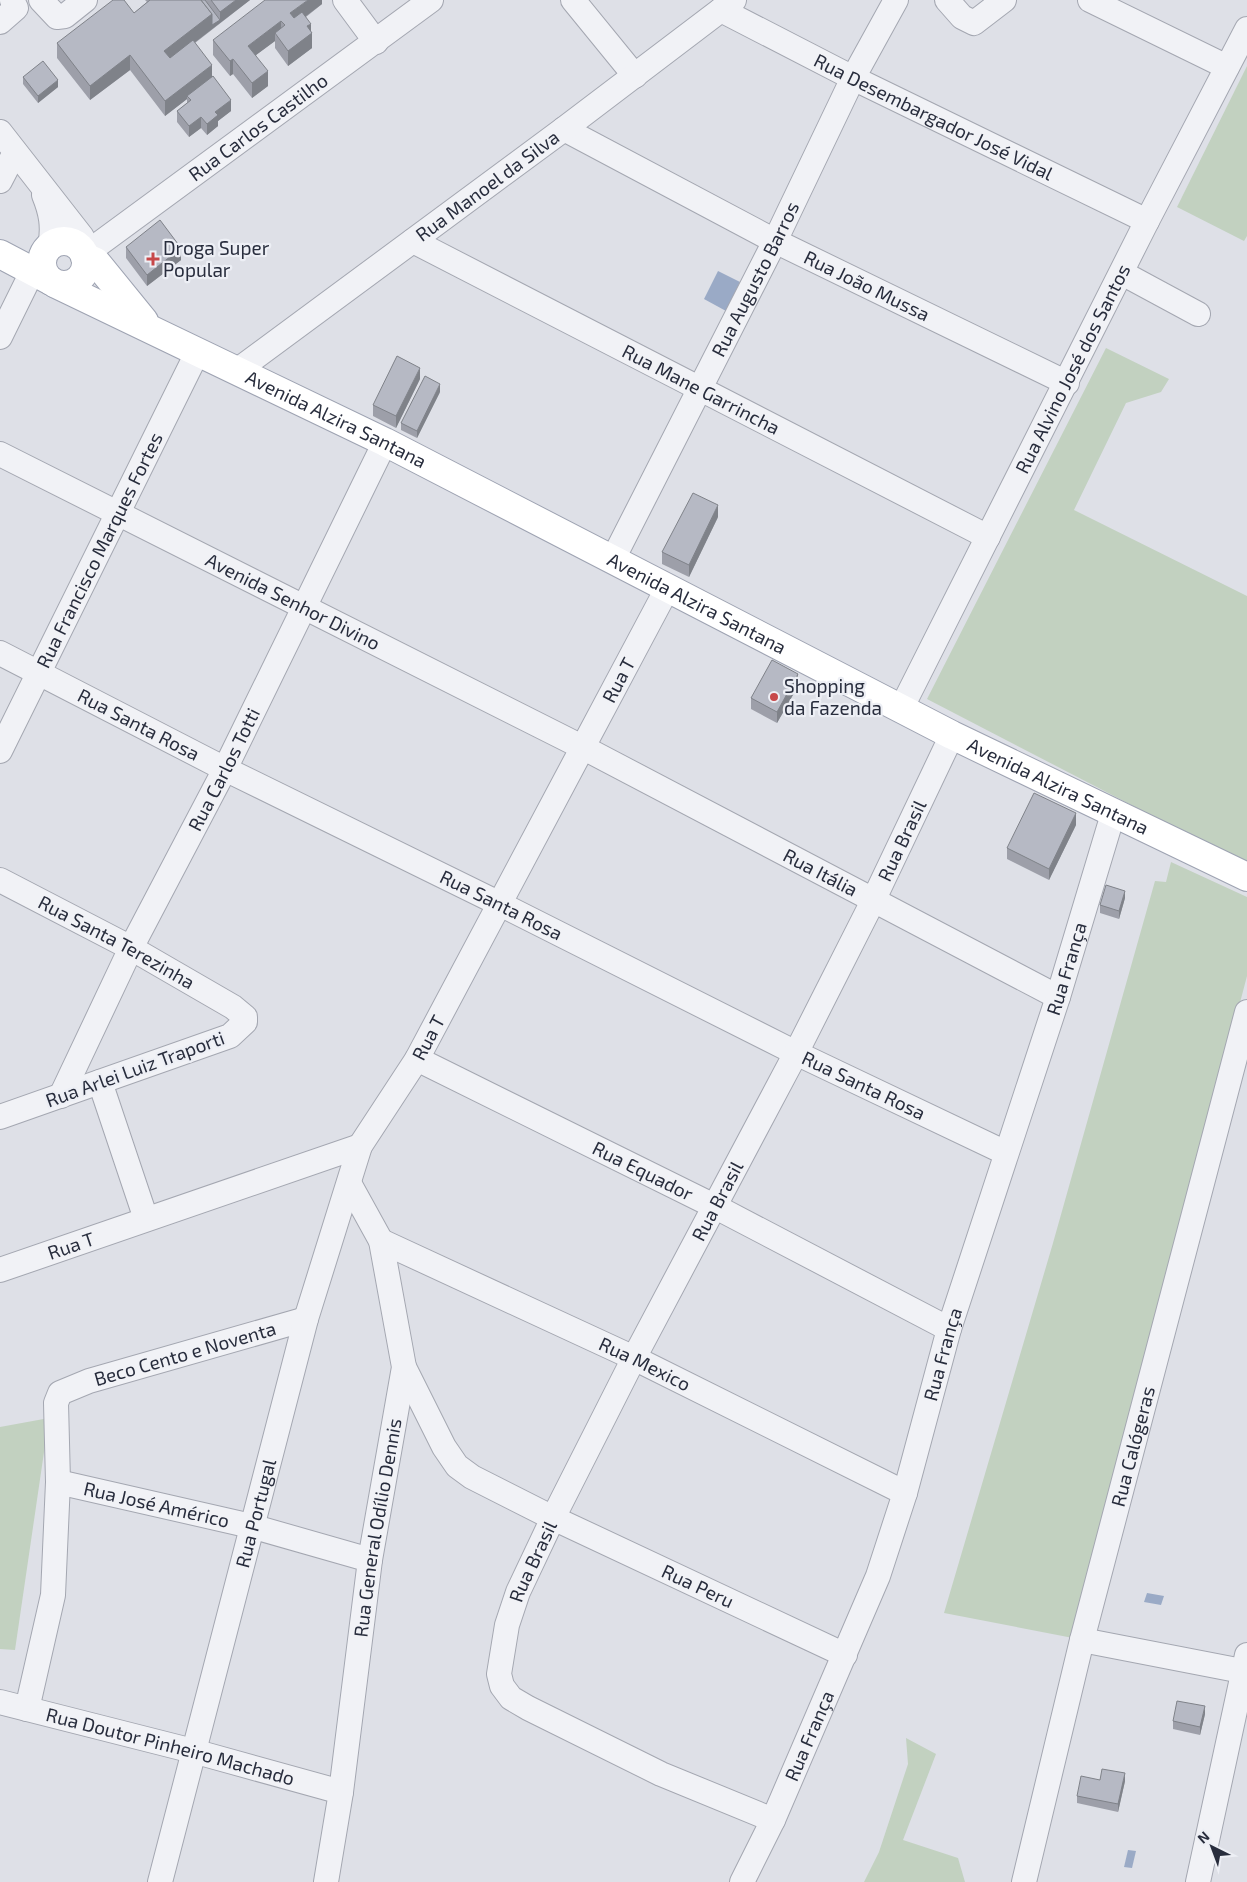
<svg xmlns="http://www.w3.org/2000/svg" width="1247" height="1882" font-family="'Exo 2',sans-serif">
<rect width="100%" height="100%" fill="#dee0e7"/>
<g fill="#c2d1c0">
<path d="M1247,66v170l-3,5 -67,-34z"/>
<path d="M1106,348l63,31 -8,13 -35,11 -52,107 173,86v269l-320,-166z"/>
<path d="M1171,862l76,35v79l-174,662 -129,-25 109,-370 102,-362 11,1z"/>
<path d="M49,1418l-34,232 -15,-1v-222z"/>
<path d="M906,1738l30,16 -33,86 55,18 7,24h-101l15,-30 29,-88z"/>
</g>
<g fill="#9aaac6">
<path d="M718,271l22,11 -14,29 -22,-12z"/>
<path d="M1147,1593l17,3 -3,9 -17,-3z"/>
<path d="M1128,1850l8,1 -4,17 -8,-1z"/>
</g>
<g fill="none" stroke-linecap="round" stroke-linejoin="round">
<g stroke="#a4a7b1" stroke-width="26">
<g id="minor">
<path d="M41,0l16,17 8,-1 20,-16"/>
<path d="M345,0l31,42"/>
<path d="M573,0l62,76"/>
<path d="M947,0l15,17 12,6 30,-23"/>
<path d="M1090,0l137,67"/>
<path id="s1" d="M721,10l132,68 294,143"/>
<path d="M0,22l16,-14 -4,-8"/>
<path id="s2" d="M564,129l211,112 292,142"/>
<path d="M0,132l82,105 1,15"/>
<path d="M0,181l15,-29"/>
<path d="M44,195c7,17 10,32 6,51"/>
<path id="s3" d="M413,241l575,296"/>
<path id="s4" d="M84,255l347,-255"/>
<path d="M1122,273l76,41"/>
<path d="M0,337l32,-65"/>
<path id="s5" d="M238,370l326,-241 170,-129"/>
<path id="s6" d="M0,454l584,294 474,249"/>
<path id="s7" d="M613,559l162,-318 78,-163 43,-78"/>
<path id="s8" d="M0,653l225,116 273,134 298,150 210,100"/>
<path id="s9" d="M901,709l246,-488 100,-192"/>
<path id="s10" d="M0,751l198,-400"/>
<path id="s11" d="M0,880l131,68 102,59 12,10v5l-15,14 -230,81"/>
<path id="s12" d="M417,1059l297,147 235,123"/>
<path d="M100,1082l46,137"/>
<path id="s13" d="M61,1096l70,-148 94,-179 160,-327"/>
<path id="s14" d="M381,1241l253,117 271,135"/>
<path id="s15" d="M0,1270l360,-124"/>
<path id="s16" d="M404,1367l40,80 13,19 15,11 81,41 292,137"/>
<path id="s17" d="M58,1482l193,44 119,34"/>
<path d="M1082,1640l165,32"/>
<path id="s18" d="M0,1702l193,49 148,41"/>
<path id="s19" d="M27,1709l26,-114 5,-113 -2,-79 4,-10 29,-12 217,-62"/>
<path id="s20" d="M773,1820l-112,-46 -133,-66 -17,-10 -9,-12 -3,-12 8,-49 11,-33 35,-74 81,-160 162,-305 77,-152 79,-166"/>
<path id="s21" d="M160,1882l146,-563 54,-173 57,-87 251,-472"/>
<path id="s22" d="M326,1882l15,-90 29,-232 34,-193 -23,-126 -32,-58"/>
<path id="s23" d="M742,1882l31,-62 105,-244 27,-83 44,-164 109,-332 55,-183"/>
<path id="s24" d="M1024,1882l58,-242 165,-628"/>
<path d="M1198,1882l49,-227"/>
</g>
</g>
<g stroke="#9ea3b2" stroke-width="30">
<g id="major">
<circle cx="64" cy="263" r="22"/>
<path d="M0,254l51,27"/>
<path d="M85,257l11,5 48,59"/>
<path id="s25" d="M56,284l329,158 567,293 295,142"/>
</g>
</g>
<use href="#minor" stroke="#f1f2f6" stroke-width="24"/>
<use href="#major" stroke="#fff" stroke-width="28"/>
</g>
<g fill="#9d9fa9">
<path d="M145,0h105l-55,43 17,34 19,34 -13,10v5l-11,9 -6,-7 -12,9 -12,-15v-11l10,-8v-4l-22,17 -35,-46 -40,30 -33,-42v-15l77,-30 13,-11z"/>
<path d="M322,0v4l-16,13 5,14 1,17 -24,18 -13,-18v-7l-19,14 12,31 -16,12 -19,-24 -3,2 -17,-21v-15z"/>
<path d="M23,77l35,10 -20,16 -15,-19z"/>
<path d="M126,247l55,13 -34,26 -21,-28z"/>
<path d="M420,379l-24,49 -23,-12v-11z"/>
<path d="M440,392l-23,46 -16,-8v-7z"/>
<path d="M718,517l-29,60 -27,-13v-12z"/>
<path d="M798,686l-21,37 -26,-14v-11z"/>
<path d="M1076,825l-27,55 -42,-21v-11z"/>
<path d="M1125,898l-6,21 -19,-6v-8z"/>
<path d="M1205,1714l-5,21 -27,-6v-8z"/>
<path d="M1100,1780l25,1 -7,31 -41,-9v-7z"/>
</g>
<g fill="#7f8289">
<path d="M236,0h14l-86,66v-15l48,-37 8,6v-8z"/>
<path d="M308,0h14v4l-32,24v-15z"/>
<path d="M281,21v15l-6,-3v8l-27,20v-15z"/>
<path d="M311,24v10l1,-1v15l-24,18v-15l19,-25z"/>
<path d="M130,55v15l-40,30v-14z"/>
<path d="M233,59v15l-3,2v-15z"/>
<path d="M212,65v15l-25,16v3l-22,17v-15z"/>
<path d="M268,71v15l-16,12v-15z"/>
<path d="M58,80v7l-20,16v-7z"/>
<path d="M231,100v11l-13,10v5l-11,9v-11l8,-12z"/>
<path d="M201,117v11l-12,9v-11z"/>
<path d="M181,248v12l-34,26v-11z"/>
<path d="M420,368v11l-24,49v-12z"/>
<path d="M440,384v8l-23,46v-7z"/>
<path d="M718,505v12l-29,60v-12z"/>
<path d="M798,674v12l-21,37v-11z"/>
<path d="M1076,813v12l-27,55v-11z"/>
<path d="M1125,891v7l-6,21v-8z"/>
<path d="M1205,1706v8l-5,21v-8z"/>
<path d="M1125,1773v8l-7,31v-8z"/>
</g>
<g fill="#b6b9c4" stroke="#7f8289">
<path d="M113,0h11l10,13 16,-13h51l11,14 -48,37 6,7 23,-18 19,25 -47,36 -35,-46 -40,31 -33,-43z"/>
<path d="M201,0h4l15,20 -8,5v-11z"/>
<path d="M211,0h25l-16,12z"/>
<path d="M265,0h43l-18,13 4,5 8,-6 9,12 -4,2 5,7 -24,18 -13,-18 10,-8 -4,-4 -33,25 20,25 -16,12 -19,-24 -3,2 -17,-21z"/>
<path d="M43,61l15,19 -20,16 -15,-19z"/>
<path d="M213,76l18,24 -16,12 3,3 -11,9 -6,-7 -12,9 -12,-15 14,-11 -4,-4z"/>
<path d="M160,220l21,28 -34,27 -21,-28z"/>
<path d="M397,356l23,12 -24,48 -23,-11z"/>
<path d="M425,376l15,8 -23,47 -16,-8z"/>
<path d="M693,493l25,12 -29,60 -27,-13z"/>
<path d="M772,660l26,14 -21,38 -26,-14z"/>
<path d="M1034,793l42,20 -27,56 -42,-21z"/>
<path d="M1106,885l19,6 -6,20 -19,-6z"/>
<path d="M1177,1701l28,5 -5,21 -27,-6z"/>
<path d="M1102,1769l23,4 -7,31 -41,-8 4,-20 19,4z"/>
</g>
<g fill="#c7484a" stroke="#edeff5" stroke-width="2">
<path d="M150.5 251.5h5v5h5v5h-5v5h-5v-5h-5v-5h5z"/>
<circle cx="774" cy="697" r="5"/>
</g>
<g text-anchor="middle" stroke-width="4.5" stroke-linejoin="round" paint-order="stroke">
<g font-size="19" fill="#282d3d" stroke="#edeff5">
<text dy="7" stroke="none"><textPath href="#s1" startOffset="238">Rua Desembargador José Vidal</textPath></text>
<text dy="7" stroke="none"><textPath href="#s4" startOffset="216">Rua Carlos Castilho</textPath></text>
<text dy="7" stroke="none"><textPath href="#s5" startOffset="310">Rua Manoel da Silva</textPath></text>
<text dy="7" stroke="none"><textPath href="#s7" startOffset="314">Rua Augusto Barros</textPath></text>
<text dy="7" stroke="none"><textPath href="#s2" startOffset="341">Rua João Mussa</textPath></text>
<text dy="7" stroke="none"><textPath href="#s9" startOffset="381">Rua Alvino José dos Santos</textPath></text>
<text dy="7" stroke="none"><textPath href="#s3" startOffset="324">Rua Mane Garrincha</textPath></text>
<text dy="7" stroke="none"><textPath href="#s25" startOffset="311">Avenida Alzira Santana</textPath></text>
<text dy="7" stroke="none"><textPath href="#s10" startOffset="224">Rua Francisco Marques Fortes</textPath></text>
<text dy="7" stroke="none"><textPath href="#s6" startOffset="328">Avenida Senhor Divino</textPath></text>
<text dy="7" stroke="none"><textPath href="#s25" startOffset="716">Avenida Alzira Santana</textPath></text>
<text dy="7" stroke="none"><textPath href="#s21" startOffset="1296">Rua T</textPath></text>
<text dy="7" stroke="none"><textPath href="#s8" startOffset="156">Rua Santa Rosa</textPath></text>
<text dy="7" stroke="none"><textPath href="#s13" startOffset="365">Rua Carlos Totti</textPath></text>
<text dy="7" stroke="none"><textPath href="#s25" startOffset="1121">Avenida Alzira Santana</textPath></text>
<text dy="7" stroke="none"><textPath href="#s20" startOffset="1245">Rua Brasil</textPath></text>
<text dy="7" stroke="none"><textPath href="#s6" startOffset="921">Rua Itália</textPath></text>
<text dy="7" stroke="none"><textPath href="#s8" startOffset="561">Rua Santa Rosa</textPath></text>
<text dy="7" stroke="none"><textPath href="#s11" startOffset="132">Rua Santa Terezinha</textPath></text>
<text dy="7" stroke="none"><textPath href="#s23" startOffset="971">Rua França</textPath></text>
<text dy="7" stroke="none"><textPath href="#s21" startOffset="891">Rua T</textPath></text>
<text transform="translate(135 1069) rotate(-20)" y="7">Rua Arlei Luiz Traporti</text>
<text dy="7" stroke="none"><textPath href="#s8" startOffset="966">Rua Santa Rosa</textPath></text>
<text dy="7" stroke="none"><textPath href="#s12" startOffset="252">Rua Equador</textPath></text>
<text dy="7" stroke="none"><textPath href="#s20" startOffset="840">Rua Brasil</textPath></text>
<text dy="7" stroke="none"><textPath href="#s15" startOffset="75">Rua T</textPath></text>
<text dy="7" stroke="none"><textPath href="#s19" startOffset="451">Beco Cento e Noventa</textPath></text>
<text dy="7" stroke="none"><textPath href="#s23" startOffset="566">Rua França</textPath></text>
<text dy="7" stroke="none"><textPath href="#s14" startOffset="291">Rua Mexico</textPath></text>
<text dy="7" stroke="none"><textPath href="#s24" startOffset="449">Rua Calógeras</textPath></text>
<text dy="7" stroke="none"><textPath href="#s17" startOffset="101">Rua José Américo</textPath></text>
<text dy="7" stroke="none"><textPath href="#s21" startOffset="381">Rua Portugal</textPath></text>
<text dy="7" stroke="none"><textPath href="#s22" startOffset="358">Rua General Odílio Dennis</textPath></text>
<text dy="7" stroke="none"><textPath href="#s20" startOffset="435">Rua Brasil</textPath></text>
<text dy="7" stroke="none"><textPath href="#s16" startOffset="382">Rua Peru</textPath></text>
<text dy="7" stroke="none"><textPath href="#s23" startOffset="161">Rua França</textPath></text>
<text dy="7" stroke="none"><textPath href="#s18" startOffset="176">Rua Doutor Pinheiro Machado</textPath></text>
</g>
<g font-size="19" fill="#282d3d" stroke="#edeff5" text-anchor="start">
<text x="163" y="255">Droga Super<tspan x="163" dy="22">Popular</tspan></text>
<text x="784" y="693">Shopping<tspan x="784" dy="22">da Fazenda</tspan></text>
</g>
</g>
<g transform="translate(1212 1847) rotate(318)" stroke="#edeff5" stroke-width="4" paint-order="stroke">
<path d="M0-4L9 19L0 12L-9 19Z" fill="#282d3d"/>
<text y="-8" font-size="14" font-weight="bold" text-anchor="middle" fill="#282d3d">N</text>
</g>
</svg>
